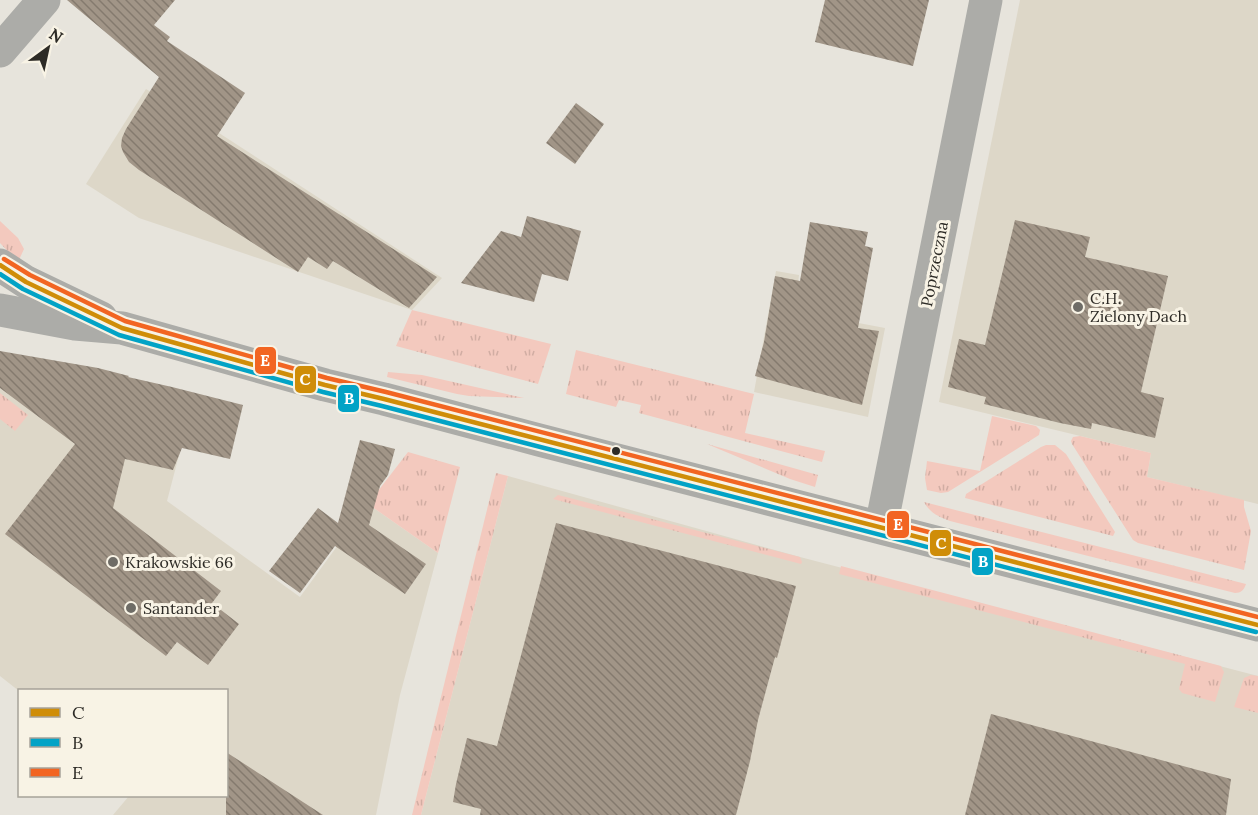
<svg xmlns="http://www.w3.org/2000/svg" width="1258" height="815" font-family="Lora,serif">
<defs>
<pattern id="grass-tufts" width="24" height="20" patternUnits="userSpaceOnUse" patternTransform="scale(1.5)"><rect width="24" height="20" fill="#f3c9be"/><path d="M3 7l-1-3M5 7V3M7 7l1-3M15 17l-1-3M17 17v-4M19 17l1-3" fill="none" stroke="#d1ada3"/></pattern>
<pattern id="building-back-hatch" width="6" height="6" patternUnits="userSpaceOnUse" patternTransform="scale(1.5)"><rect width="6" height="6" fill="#a19587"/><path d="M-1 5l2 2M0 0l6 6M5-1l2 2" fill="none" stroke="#847a6e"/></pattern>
</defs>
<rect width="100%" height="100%" fill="#e7e4dc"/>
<g fill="#ddd7c8">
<path d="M1020,0h238v504l-111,-27 4,-24 -212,-51z"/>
<path d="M146,89l73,44 223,145 -30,32 -273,-92 -53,-34z"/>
<path d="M776,271l23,4 -4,36 90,17 -17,89 -114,-25z"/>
<path d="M0,356l195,38 -28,107 133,96 68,-93 70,49 -38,142 -24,120h-263l16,-19h97v-106l-207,1 -19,-15z"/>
<path d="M508,476l292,81 458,119v139h-837z"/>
</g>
<g fill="url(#grass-tufts)">
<path d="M0,221l18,17 6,11 -6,13 -18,-19z"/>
<path d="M412,310l139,34 -13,40 -142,-38z"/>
<path d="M576,350l178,44 -9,39 80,18 -3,11 -183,-49 2,-8 -22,-5 -3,7 -50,-13z"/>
<path d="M388,372l34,3 102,23 -55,-2 -12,-2 -70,-17z"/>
<path d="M0,393l28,22 -13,16 -15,-12z"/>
<path d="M992,416l44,10 4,4 -1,5 -91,57 -7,1 -14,-3 -2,-12 2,-17 53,10z"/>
<path d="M1080,436l71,17 -4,24 97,23v7l7,24 -7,39 -106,-27 -5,-3 -61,-96 -1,-3 2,-4z"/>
<path d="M707,444l111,31 -3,12 -25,-8z"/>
<path d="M1046,445h9l11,9 49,78 -2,4 -148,-38 1,-4 75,-47z"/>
<path d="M408,452l52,15 -22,86 -70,-49z"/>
<path d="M496,473l12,3 -87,339h-9z"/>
<path d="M558,495l242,62 2,5 -1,2 -248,-65z"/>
<path d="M924,502l322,82c-2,6 -5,9 -11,9l-285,-72c-11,-4 -20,-8 -26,-19z"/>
<path d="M841,566l380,100 3,6 -9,30 -33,-9 -3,-4 6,-25 -346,-90z"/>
<path d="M1251,675l7,1v37l-24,-6 10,-29z"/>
</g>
<g fill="url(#building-back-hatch)">
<path d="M67,0h108l-21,25 16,12 -3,4 78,52 -28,43 220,141 -28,31 -76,-47 -6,8 -19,-12 -10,15 -159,-102 -10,-8 -6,-10 -2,-6 1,-8 4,-9 33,-52z"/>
<path d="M825,0h104l-16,66 -98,-24z"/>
<path d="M576,103l28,21 -29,40 -29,-21z"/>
<path d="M527,216l54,15 -13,50 -26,-7 -8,28 -73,-19 40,-52 20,6z"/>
<path d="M1015,220l75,17 -5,20 83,19 -27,116 23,6 -9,40 -63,-15 -1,6 -31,-6 -76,-19 2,-7 -38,-10 11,-48 26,6z"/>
<path d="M810,222l58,10 -3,14 8,2 -15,80 21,3 -17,74 -107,-29 9,-34 11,-66 25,5z"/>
<path d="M0,351l98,17 31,8 -1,1 44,10 71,18 -13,54 -48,-11 -9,22 -48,-11 -12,49 108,83 -9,12 27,21 -31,41 -31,-23 -11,14 -161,-122 70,-90 -75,-56z"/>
<path d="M360,440l35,9 -7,26 -8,11 -11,39 57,39 -21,30 -70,-48 -35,47 -31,-22 49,-63 20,15z"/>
<path d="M556,523l240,63 -19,72 -2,-1 -17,63 -8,41 -14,54h-256l1,-6 -28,-7 3,-18 11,-46 30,8z"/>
<path d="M991,714l240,65 -5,36h-261z"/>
<path d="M226,752l97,63h-97z"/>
</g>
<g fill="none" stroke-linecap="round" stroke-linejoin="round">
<g stroke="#acaca8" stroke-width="33">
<path d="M0,51l44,-51"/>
<path d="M0,265l26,17 75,36"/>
<path d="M0,310l75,14 47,4 203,57 59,14 155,41 719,185"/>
<path d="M881,527l105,-527"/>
</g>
<g stroke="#f8f3e5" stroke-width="9">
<path id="bus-1" d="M0,265l26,17 96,46 203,57 59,14 874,226"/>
</g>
<g stroke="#f8f3e5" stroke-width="9">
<path id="bus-2" d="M0,274l23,15 96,46 204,57 59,14 874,226"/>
</g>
<g stroke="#f8f3e5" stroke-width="9">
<path id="bus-3" d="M4,259l26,16 95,46 202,57 59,14 872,225"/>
</g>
<use href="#bus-1" stroke="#cf8d08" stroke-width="4.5"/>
<use href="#bus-2" stroke="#02a3c6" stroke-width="4.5"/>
<use href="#bus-3" stroke="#f26522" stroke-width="4.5"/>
</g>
<g fill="#6e6c66" stroke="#f8f3e5" stroke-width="2">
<circle cx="1078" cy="307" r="6"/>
<circle cx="113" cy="562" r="6"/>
<circle cx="131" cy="608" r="6"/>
</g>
<circle fill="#2d2b26" stroke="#f8f3e5" stroke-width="2" cx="616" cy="451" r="5"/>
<g text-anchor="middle" stroke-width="6" stroke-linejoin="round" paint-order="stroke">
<g font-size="16" fill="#2d2b26" stroke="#f8f3e5">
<text transform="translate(934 264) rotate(-79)" y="6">Poprzeczna</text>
</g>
<g font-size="16" fill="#2d2b26" stroke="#f8f3e5" text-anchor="start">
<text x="1090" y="304">C.H.<tspan x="1090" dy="18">Zielony Dach</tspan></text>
<text x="125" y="568">Krakowskie 66</text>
<text x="143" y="614">Santander</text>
</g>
</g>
<g stroke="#f8f3e5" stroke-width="2">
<rect x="254" y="346" width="23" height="29" rx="6" fill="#f26522"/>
<rect x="294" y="365" width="23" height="29" rx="6" fill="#cf8d08"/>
<rect x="337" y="384" width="23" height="29" rx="6" fill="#02a3c6"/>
<rect x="886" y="510" width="24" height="29" rx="6" fill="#f26522"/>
<rect x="929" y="529" width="23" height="28" rx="6" fill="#cf8d08"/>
<rect x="971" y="547" width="23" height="29" rx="6" fill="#02a3c6"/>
</g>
<g font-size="16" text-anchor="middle" font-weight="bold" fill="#fff">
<text x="265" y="366">E</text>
<text x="305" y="385">C</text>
<text x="349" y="404">B</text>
<text x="898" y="530">E</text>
<text x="941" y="549">C</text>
<text x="983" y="567">B</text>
</g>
<rect x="18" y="689" width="210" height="108" fill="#f8f3e5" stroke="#a7a399" stroke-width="1.5"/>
<rect x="30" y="708" width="30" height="9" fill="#cf8d08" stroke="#a7a399" stroke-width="1.5"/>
<text x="72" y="719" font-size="18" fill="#2d2b26">C</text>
<rect x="30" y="738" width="30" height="9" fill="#02a3c6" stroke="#a7a399" stroke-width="1.5"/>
<text x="72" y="749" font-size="18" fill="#2d2b26">B</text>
<rect x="30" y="768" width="30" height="9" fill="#f26522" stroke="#a7a399" stroke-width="1.5"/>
<text x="72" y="779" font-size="18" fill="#2d2b26">E</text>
<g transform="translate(48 48) rotate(33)" stroke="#f8f3e5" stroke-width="4.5" paint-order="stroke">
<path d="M0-4.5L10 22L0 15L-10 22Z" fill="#2d2b26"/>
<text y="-9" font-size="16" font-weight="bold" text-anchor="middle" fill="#2d2b26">N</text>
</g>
</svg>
